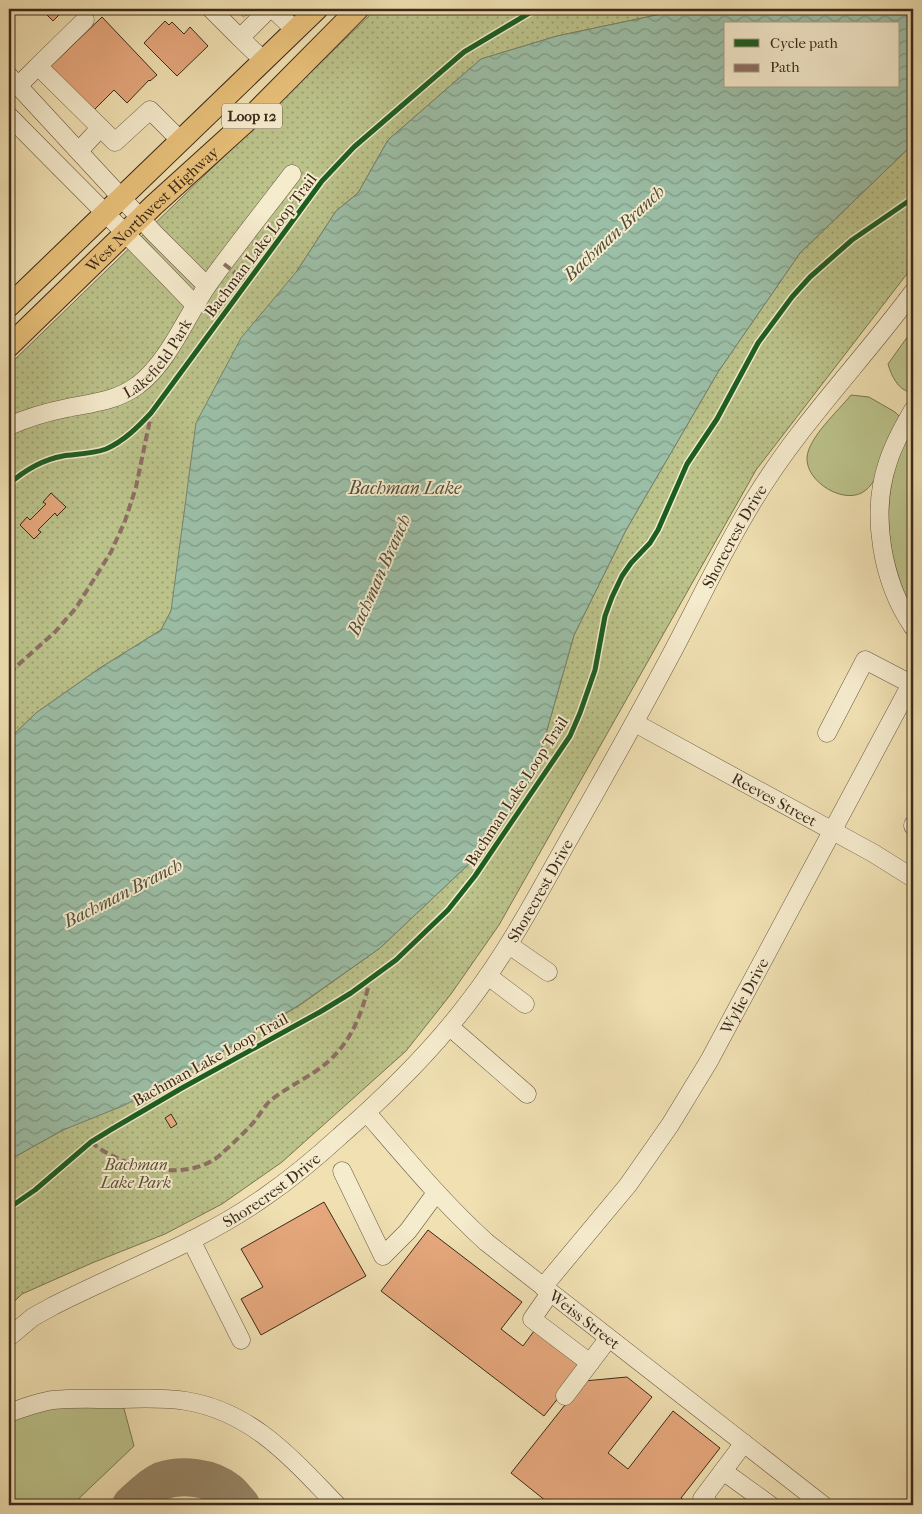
<svg xmlns="http://www.w3.org/2000/svg" width="922" height="1514" font-family="'IM FELL French Canon',serif">
<defs>
<pattern id="park-dots" width="8" height="8" patternUnits="userSpaceOnUse" patternTransform="scale(1.25)"><rect width="8" height="8" fill="#bbc28a"/><path d="M2 2h.1M6 6h.1" fill="none" stroke="#999e70" stroke-width="1.8" stroke-linecap="round"/></pattern>
<pattern id="water-waves" width="16" height="10" patternUnits="userSpaceOnUse" patternTransform="scale(1.25)"><rect width="16" height="10" fill="#9bbea6"/><path d="M0 5q4-4 8 0t8 0" fill="none" stroke="#809b86"/></pattern>
</defs>
<rect width="100%" height="100%" fill="#f0e0b2"/>
<filter id="stains"><feTurbulence type="fractalNoise" baseFrequency=".004" numOctaves="4"/><feColorMatrix values="0 0 0 0 .2 0 0 0 0 .09 0 0 0 0 .02 0 0 0 .5 -.17"/></filter>
<radialGradient id="worn" r=".72"><stop offset=".6" stop-color="#630" stop-opacity="0"/><stop offset="1" stop-color="#630" stop-opacity=".3"/></radialGradient>
<g fill="#bbc28a" stroke="#7b7652">
<path d="M913,329v62l-3,1c-12,-2 -19,-17 -22,-28z"/>
<path d="M851,395l18,2 26,15 5,5c-7,18 -20,62 -34,73 -20,17 -61,-8 -59,-33 2,-20 31,-46 44,-62z"/>
<path d="M913,424v189c-31,-66 -34,-124 0,-189z"/>
<path d="M123,1405l11,41 -62,59h-63v-84l39,-14z"/>
</g>
<g fill="url(#park-dots)" stroke="#7b7652">
<path d="M376,9h309l-128,27 -76,23 -93,81 -30,53 -22,18 -39,60 -126,340 -10,19 -61,38 -64,45 -27,26v-374z"/>
<path d="M913,144v122l-157,204 -257,455 -48,69 -45,57 -124,111 -60,42 -57,30 -73,29 -70,31 -13,13v-147l54,-30 144,-69 93,-56 80,-57 91,-86 31,-36 26,-42 15,-40 31,-109 52,-105 92,-158 82,-119z"/>
</g>
<path fill="url(#water-waves)" stroke="#75836e" fill-rule="evenodd" d="M685,9h228v135l-113,109 -82,119 -92,158 -52,105 -31,109 -15,40 -26,42 -31,36 -91,86 -81,57 -93,56 -81,44 -62,25 -54,30v-421l27,-26 64,-45 61,-38 10,-19 25,-188 45,-85 56,-67 39,-60 22,-18 30,-53 93,-81 76,-23zM726,24h172v62h-172z"/>
<g fill="none" stroke-linecap="round" stroke-linejoin="round">
<path stroke="#968566" stroke-width="38" d="M131,1505c9,-8 19,-19 30,-24 20,-7 50,-4 67,10 5,4 9,10 13,14"/>
</g>
<g fill="#e6a77c" stroke="#3b2a1a">
<path d="M41,9h24l-12,12z"/>
<path d="M239,9h14l-7,7z"/>
<path d="M102,17l55,58 -7,6 -1,-1 -22,23 -13,-13 -20,20 -43,-44z"/>
<path d="M165,21l4,4 3,-3 12,12 6,-7 18,19 -31,30 -33,-33z"/>
<path d="M51,493l15,14 -9,9 -2,-3 -17,17 3,2 -7,7 -14,-14 7,-8 3,3 16,-16 -3,-2z"/>
<path d="M171,1114l6,10 -6,4 -6,-10z"/>
<path d="M324,1202l42,74 -105,59 -20,-36 22,-12 -22,-38z"/>
<path d="M428,1230l94,72 -21,27 22,17 11,-15 48,37 -38,48 -163,-125z"/>
<path d="M627,1377l25,20 -44,56 20,16 45,-58 47,37 -39,50 10,7h-140l-40,-32 73,-92z"/>
</g>
<g fill="none" stroke-linecap="round" stroke-linejoin="round">
<path stroke="#ccbc94" stroke-width="18" stroke-dasharray="18 9" stroke-linecap="butt" d="M247,9l3,3"/>
<g stroke="#685840" stroke-width="19">
<g id="minor">
<path d="M211,9l29,29"/>
<path d="M273,9l22,21"/>
<path d="M263,60l-23,-22 29,-29"/>
<path d="M38,66l47,-46"/>
<path d="M9,76l146,158 52,52"/>
<path d="M18,86l20,-20 77,76 35,-32 30,30"/>
<path d="M9,116c62,63 125,125 186,189"/>
<path d="M79,151l21,-23"/>
<path d="M913,410c-10,17 -19,33 -25,52 -18,52 -6,120 25,165"/>
<path id="s1" d="M9,426c18,-8 38,-14 58,-18 25,-5 50,-7 71,-23 29,-21 49,-69 69,-99 27,-38 57,-75 85,-112"/>
<path id="s2" d="M635,723l238,130 40,25"/>
<path d="M913,825v1"/>
<path d="M509,945l39,27"/>
<path d="M488,976l37,28"/>
<path d="M450,1027l77,67"/>
<path id="s3" d="M367,1113c38,44 75,89 119,129l337,263"/>
<path d="M342,1171l41,85 25,-25 28,-38"/>
<path d="M191,1240l50,100"/>
<path id="s4" d="M543,1287l85,-102 42,-60 39,-64 202,-377 -46,-24 -38,73"/>
<path d="M550,1293l-18,26 58,44"/>
<path id="s5" d="M9,1337l24,-20 20,-11c71,-36 148,-64 213,-110 26,-18 51,-39 74,-60 47,-41 91,-84 128,-133 38,-49 67,-103 97,-157 37,-65 74,-131 109,-197 27,-51 51,-103 81,-151 45,-74 107,-137 158,-206"/>
<path d="M565,1396l43,-57"/>
<path d="M9,1413c14,-5 29,-11 44,-13 20,-2 41,-1 61,-1 24,0 48,-2 72,2 67,11 106,58 151,104"/>
<path d="M723,1471l47,34"/>
<path d="M710,1505l-8,-6 42,-56"/>
</g>
</g>
<g stroke="#3b2a1a" stroke-width="23">
<g id="major">
<path d="M9,306l308,-297"/>
<path id="s6" d="M9,346l145,-141 96,-87 108,-109"/>
</g>
</g>
<use href="#minor" stroke="#f5ebcd" stroke-width="18"/>
<use href="#major" stroke="#e8c079" stroke-width="21"/>
<g stroke="#8d6e63" stroke-width="4" stroke-dasharray="8 4" stroke-linecap="butt">
<path d="M224,264l23,18"/>
<path d="M9,673l46,-41 21,-24 35,-56 14,-31 11,-34 15,-72"/>
<path d="M91,1142c30,26 95,41 128,14 11,-10 23,-21 33,-32 7,-7 11,-17 19,-24 14,-11 30,-19 45,-29 33,-22 46,-55 54,-92"/>
</g>
<g stroke="#f5ebcd" stroke-width="8">
<g id="cycleway">
<path d="M9,484c16,-14 32,-24 54,-28 14,-2 29,-2 43,-7 18,-8 32,-22 45,-36l171,-232 32,-34 110,-95 72,-43"/>
<path d="M9,1208l26,-18 56,-48 21,-13 70,-41 138,-76 31,-19 45,-33 52,-50 27,-34 95,-140 10,-23 15,-43 10,-54 7,-19 10,-21 9,-13 19,-20 8,-13 29,-66 30,-45 41,-76 34,-46 18,-20 42,-37 61,-42"/>
</g>
</g>
<use href="#cycleway" stroke="#1b5e20" stroke-width="5"/>
</g>
<g text-anchor="middle" stroke-width="4" stroke-linejoin="round" paint-order="stroke">
<rect fill="#f5ebcd" stroke="#736450" stroke-width="1" x="222" y="103.5" width="60" height="25" rx="4"/>
<g font-size="15" font-weight="bold" fill="#3b2a1a">
<text x="252" y="121">Loop 12</text>
</g>
<g font-size="16" fill="#3b2a1a" stroke="#f5ebcd">
<text dy="6" stroke="none"><textPath href="#s6" startOffset="198">West Northwest Highway</textPath></text>
<text transform="translate(260 245) rotate(-53)" y="6">Bachman Lake Loop Trail</text>
<text dy="6" stroke="none"><textPath href="#s1" startOffset="169">Lakefield Park</textPath></text>
<text dy="6" stroke="none"><textPath href="#s5" startOffset="1112">Shorecrest Drive</textPath></text>
<text transform="translate(516 791) rotate(-57)" y="6">Bachman Lake Loop Trail</text>
<text dy="6" stroke="none"><textPath href="#s2" startOffset="159">Reeves Street</textPath></text>
<text dy="6" stroke="none"><textPath href="#s5" startOffset="708">Shorecrest Drive</textPath></text>
<text dy="6" stroke="none"><textPath href="#s4" startOffset="355">Wylie Drive</textPath></text>
<text transform="translate(210 1059) rotate(-29)" y="6">Bachman Lake Loop Trail</text>
<text dy="6" stroke="none"><textPath href="#s5" startOffset="302">Shorecrest Drive</textPath></text>
<text dy="6" stroke="none"><textPath href="#s3" startOffset="301">Weiss Street</textPath></text>
</g>
<g font-size="16" font-style="italic" fill="#5b5036" stroke="#f5ebcd">
<text x="136" y="1170">Bachman<tspan x="136" dy="18">Lake Park</tspan></text>
</g>
<g font-size="18" font-style="italic" fill="#534f3d" stroke="#f5ebcd">
<text transform="translate(614 233) rotate(-43)" y="6">Bachman Branch</text>
<text x="405" y="494">Bachman Lake</text>
<text transform="translate(379 575) rotate(-66)" y="6">Bachman Branch</text>
<text transform="translate(123 893) rotate(-27)" y="6">Bachman Branch</text>
</g>
</g>
<rect width="922" height="1514" fill="none" stroke="#f0e0b2" stroke-width="30"/>
<rect x="10" y="10" width="902" height="1494" fill="none" stroke="#3b2a1a" stroke-width="2.5"/>
<rect x="15" y="15" width="892" height="1484" fill="none" stroke="#3b2a1a"/>
<rect x="724" y="22" width="175" height="65" fill="#f5ebcd" stroke="#ab9e85"/>
<rect x="734" y="39" width="25" height="8" fill="#1b5e20" stroke="#ab9e85"/>
<text x="770" y="48" font-size="15" fill="#3b2a1a">Cycle path</text>
<rect x="734" y="64" width="25" height="8" fill="#8d6e63" stroke="#ab9e85"/>
<text x="770" y="72" font-size="15" fill="#3b2a1a">Path</text>
<rect width="100%" height="100%" filter="url(#stains)"/>
<rect width="100%" height="100%" fill="url(#worn)"/>
</svg>
